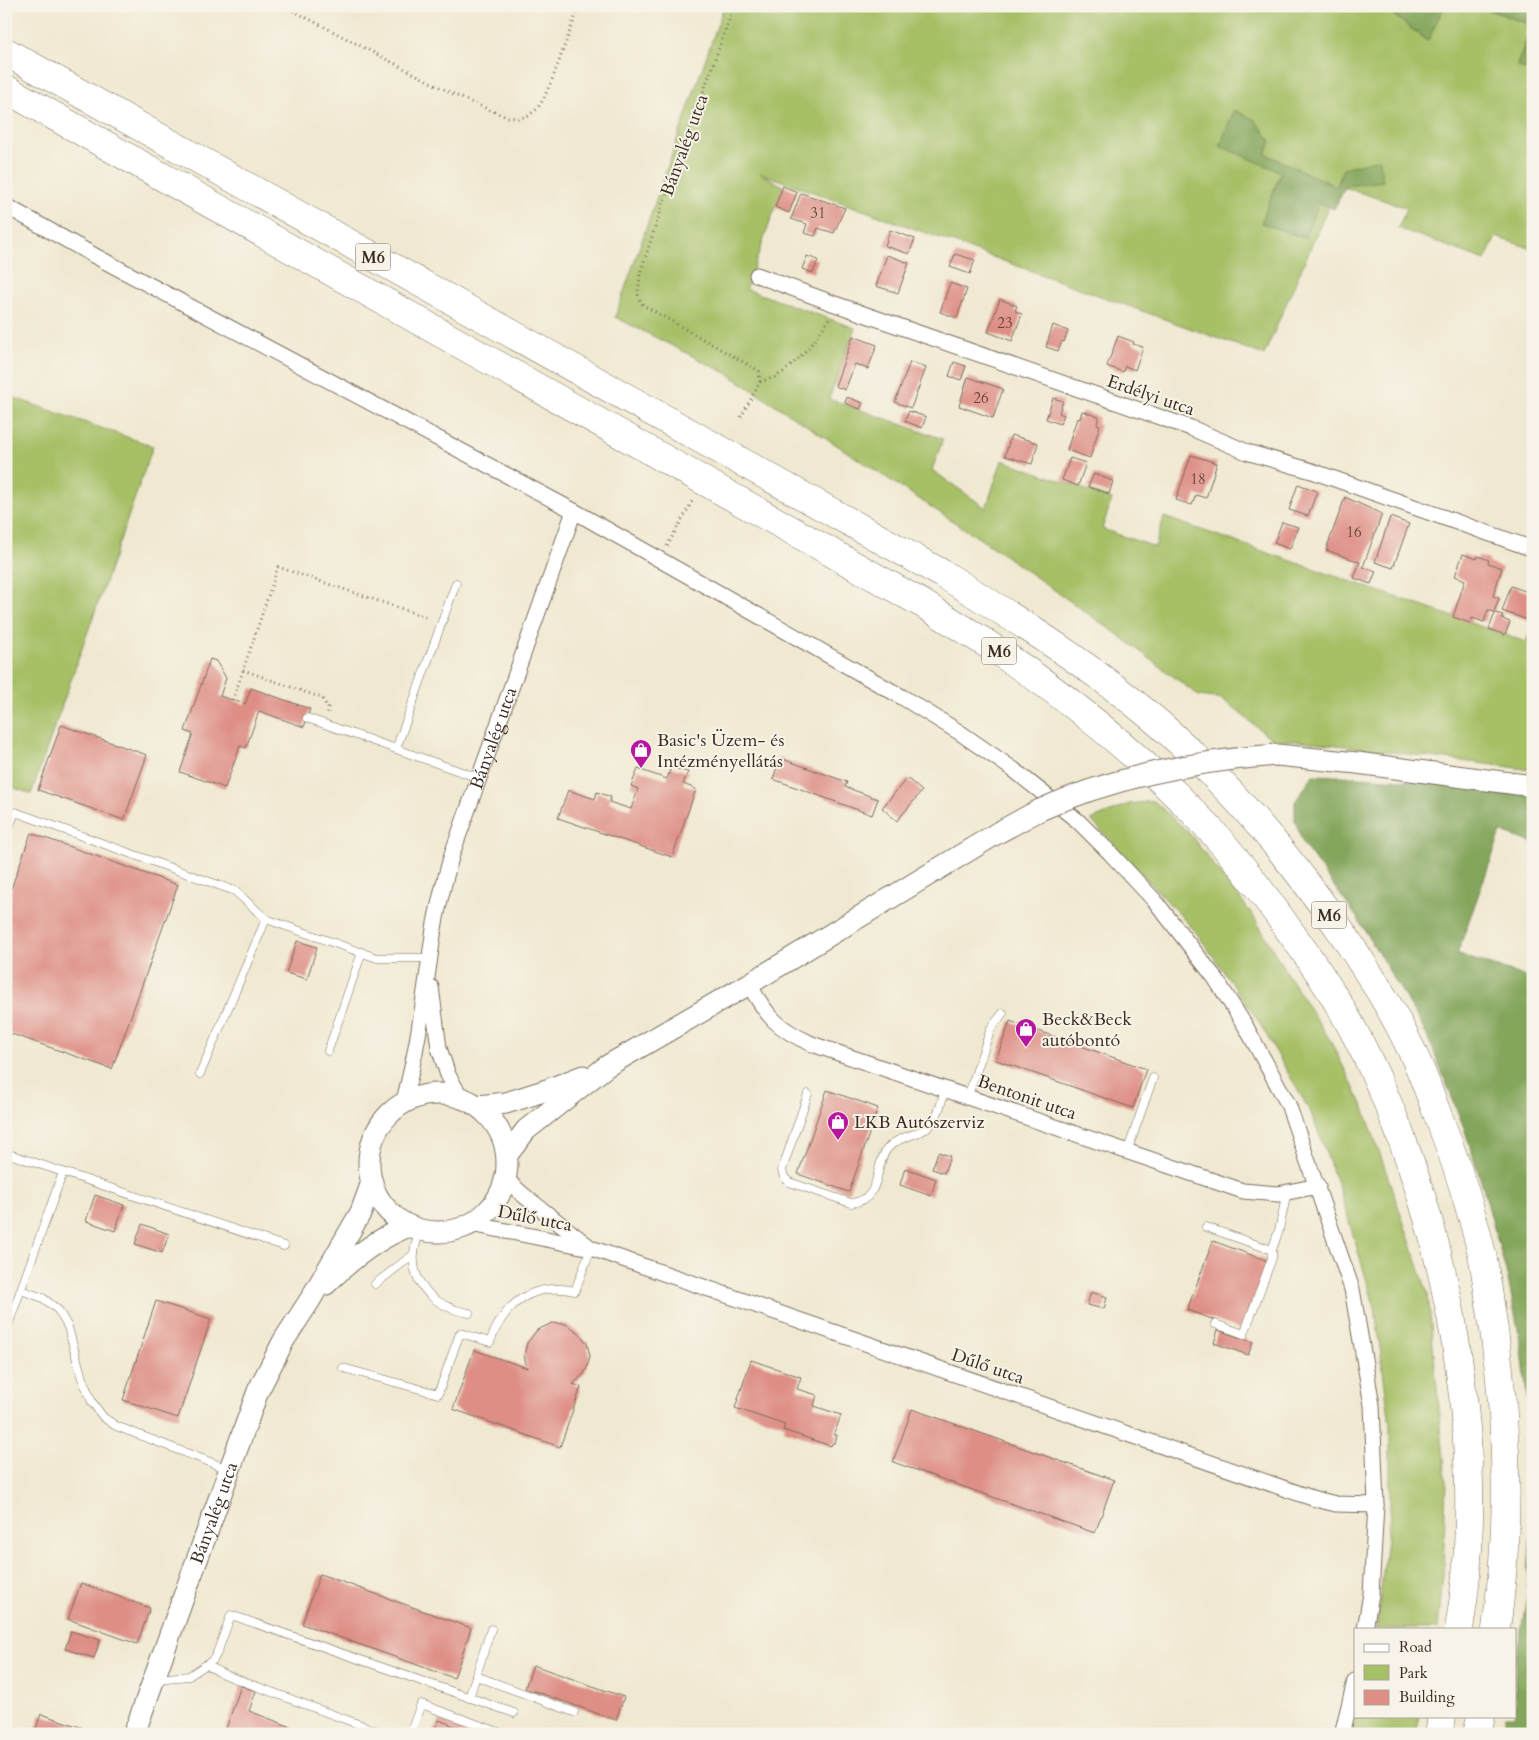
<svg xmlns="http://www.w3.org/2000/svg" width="1539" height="1740" font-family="Cardo,serif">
<rect width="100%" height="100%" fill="#f7f3e8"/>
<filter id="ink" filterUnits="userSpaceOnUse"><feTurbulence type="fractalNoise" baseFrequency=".02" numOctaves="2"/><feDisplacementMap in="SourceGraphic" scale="10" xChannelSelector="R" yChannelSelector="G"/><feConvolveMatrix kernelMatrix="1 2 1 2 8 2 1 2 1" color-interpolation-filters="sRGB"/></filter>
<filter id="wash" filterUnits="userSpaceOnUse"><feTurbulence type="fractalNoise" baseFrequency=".0096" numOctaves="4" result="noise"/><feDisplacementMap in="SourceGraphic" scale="20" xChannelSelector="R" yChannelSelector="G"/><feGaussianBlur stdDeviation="1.12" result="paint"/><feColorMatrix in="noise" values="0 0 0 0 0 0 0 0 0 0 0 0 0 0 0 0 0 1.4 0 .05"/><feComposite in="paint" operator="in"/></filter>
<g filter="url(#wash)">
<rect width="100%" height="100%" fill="#f0e9d1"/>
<g fill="#a6c066" stroke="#707542">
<path d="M724,6h658l45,35 17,-35h34l54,19 -15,41 16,6v177l-37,-12 -11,23 -87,-32 9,-20 -169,-56 99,35 -73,168 -504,-182 23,13 -37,103 109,39 -26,71 114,40 -11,31 54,38 16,-48 110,39 -10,30 53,18 9,-30 362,125 7,-19v147l-220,-28 -41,-3 -50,-40 -23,-3 -79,-60 -123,-86 -269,-176 -113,-57z"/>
<path d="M6,395l147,51 -122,348 -25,-9z"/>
<path d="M1154,801l35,32 65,84 35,60 41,63 34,68 34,98 30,88 18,186 -3,95 -5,54h-62l14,-115v-89l-15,-117 -35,-117 -29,-78 -52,-91 -63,-90 -105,-112 38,-16z"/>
<path d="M1356,1716h64l-4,18h-64z"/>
</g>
<g fill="#84a65b" stroke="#60683c">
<path d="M1382,6h62l-16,35z"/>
<path d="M1478,6h55v66l-16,-6 15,-41z"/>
<path d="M1234,110l21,10 16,21 -5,13 71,33 6,-19 36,-9 4,22 -37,5 -12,23 -15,-6 -15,35 -43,-15 20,-51 -61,-26z"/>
<path d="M1313,775c74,2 147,10 220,22v46l-32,-11 -44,122 76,25v755h-31l4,-18h9v-53l12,-66 4,-67 -1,-105 -8,-75 -14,-71 -25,-92 -19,-59 -31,-79 -13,-27 -64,-106 -53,-72 -8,-24v-18z"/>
</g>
<g id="blocks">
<g fill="#de8e85">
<path d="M783,186l14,6 -8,21 -14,-6z"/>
<path d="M801,193l44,15 -11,25 -16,-5 -3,8 -11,-3 3,-9 -16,-5z"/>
<path d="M890,230l25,9 -6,15 -24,-8z"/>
<path d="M955,254l20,6 -5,14 -20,-7z"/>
<path d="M887,255l22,8 -11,30 -22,-7z"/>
<path d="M807,256l11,4 -5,13 -11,-4z"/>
<path d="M950,283l17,6 -10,29 -17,-6z"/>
<path d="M1000,299l17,7 -2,5 7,3 -10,27 -24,-9z"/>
<path d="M1053,325l15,6 -4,11 -2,-1 -4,10 -12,-4z"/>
<path d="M853,336l24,9 -9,24 -13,-5 -10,26 -10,-4z"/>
<path d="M1118,336l16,6 -1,2 10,3 -8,23 -10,-4 -2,6 -16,-6z"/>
<path d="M910,362l16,6 -15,40 -16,-6z"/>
<path d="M954,362l12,4 -5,14 -12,-4z"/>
<path d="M968,377l35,12 -10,29 -34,-12z"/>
<path d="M847,397l16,6 -3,6 -15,-6z"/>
<path d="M1053,398l10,3 -4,12 5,2 -4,9 -14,-5z"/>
<path d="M909,411l17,6 -4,11 -17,-7z"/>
<path d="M1082,411l17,6 -2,7 3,1 -10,33 -23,-8 10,-32 3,1z"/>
<path d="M1011,435l27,8 -6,21 -27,-8z"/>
<path d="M1191,455l26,8 -11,35 -10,-3 -4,10 -16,-5z"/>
<path d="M1070,458l16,5 -8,23 -16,-6z"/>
<path d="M1094,474l19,7 -4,13 -21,-7z"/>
<path d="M1298,484l19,7 -9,25 -19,-6z"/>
<path d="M1345,497l37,17 -19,53 13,4 -5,13 -17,-6 6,-16 -34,-12z"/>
<path d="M1390,517l19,7 -16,44 -18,-6z"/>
<path d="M1282,522l16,5 -8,22 -16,-6z"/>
<path d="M1463,554l14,5 1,-3 11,4 -1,3 14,5 -9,28 6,2 -5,14 -6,-2 -4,12 -12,-4 -2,5 -17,-6 12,-37 -10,-4z"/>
<path d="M1511,586l22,8v12l-5,14 -26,-9z"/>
<path d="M1495,613l8,2 -1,4 8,3 -5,13 -16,-6z"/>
<path d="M210,659l6,2 10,17 -6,18 25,8 6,-16 59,21 -6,18 -45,-16 -13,37 -6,-2 -15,42 -45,-16 13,-38 -8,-3z"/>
<path d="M61,725l86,30 -23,65 -86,-30z"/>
<path d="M780,758l67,24 -2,5 33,12 -6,16 -99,-36z"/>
<path d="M671,767l17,5 -5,12 13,5 -24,68 -114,-39 10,-28 27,9 2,-7 14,5 -2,5 22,7 7,-20 -7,-3 7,-17 29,10z"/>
<path d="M907,778l15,13 -25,30 -15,-13z"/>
<path d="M31,833l147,52 -66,184 -106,-37v-129z"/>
<path d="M297,941l20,6 -10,32 -21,-6z"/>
<path d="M1010,1021l136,48 -13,39 -137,-48z"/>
<path d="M827,1090l51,18 -29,84 -51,-18z"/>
<path d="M938,1152l12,4 -6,17 -12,-4z"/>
<path d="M905,1168l31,11 -5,17 -31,-11z"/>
<path d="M95,1195l29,10 -9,26 -29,-10z"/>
<path d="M142,1224l27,10 -7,19 -27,-9z"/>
<path d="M1213,1241l55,20 -26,69 -55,-20z"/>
<path d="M1091,1292l16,5 -3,12 -17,-4z"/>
<path d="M156,1301l55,18 -33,99 -55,-18z"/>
<path d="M552,1323l14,1 13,9 8,10 3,13 -3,12 -3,6 -11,10 8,3 -21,60 -107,-38 21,-59 53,18 -3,-13 3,-12 10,-13z"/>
<path d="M1218,1330l35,12 -5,13 -34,-12z"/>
<path d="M751,1360l50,17 -4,12 20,6 -3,11 27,9 -7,20h3l-2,8h-3l-1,3 -48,-16 2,-5 -50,-17z"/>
<path d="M912,1409l202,71 -19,53 -202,-71z"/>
<path d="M320,1574l151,54 -17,50 -152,-54z"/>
<path d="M81,1583l69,25 -13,36 -69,-25z"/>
<path d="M71,1631l29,9 -6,18 -29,-9z"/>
<path d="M533,1665l91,32 -8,23 -91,-32z"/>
<path d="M241,1686l15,5 -7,20 61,23h-86z"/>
<path d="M41,1714l57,19v1h-64z"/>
<path d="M439,1720l35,14h-41z"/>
</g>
</g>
</g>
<g filter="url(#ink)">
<use href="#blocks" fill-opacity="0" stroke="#7a6d5d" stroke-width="1"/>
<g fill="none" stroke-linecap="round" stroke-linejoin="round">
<g stroke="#7a6d5d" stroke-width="9">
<g id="lane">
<path d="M456,583l-60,166 83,29"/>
<path d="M307,718l89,31"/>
<path d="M6,835l9,-23 220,79 31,28 111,39h53"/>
<path d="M328,1051l34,-99"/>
<path d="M200,1074l66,-155"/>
<path d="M808,1094l-26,76 2,7 5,5 62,21c32,-3 22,-35 36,-54 11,-14 35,-13 46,-27 7,-9 9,-23 12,-33"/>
<path d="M968,1096l23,-68 12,-15"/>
<path d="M1127,1152l26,-74"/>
<path d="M6,1153l278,93"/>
<path d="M1206,1227l66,23"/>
<path d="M420,1230c-2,7 -5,15 -6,23 -3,34 24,55 55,60"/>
<path d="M375,1284l39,-30"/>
<path d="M21,1290l22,8 15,12 10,17 14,51 10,24 11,15 13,9 112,43"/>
<path d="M1215,1324l29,10 28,-76v-8l7,-20 8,-38"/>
<path d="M6,1331l57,-159"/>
<path d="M343,1368l95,26 22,-61 30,9c14,-38 42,-61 85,-51l16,-43"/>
<path d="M207,1665l16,9 162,60"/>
<path d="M476,1676l98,36"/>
<path d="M156,1679l33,-3 24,-16 4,-7 14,-38 283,98"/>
<path d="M469,1698l22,-69"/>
<path d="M410,1734l11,-30 83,30"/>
</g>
</g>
<g stroke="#7a6d5d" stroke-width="17">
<g id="street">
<path d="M6,206l89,50 479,255 328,186 57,35 55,38 64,51 33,33 44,47 60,77 31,49 42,77 64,185 20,116 4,100 -5,89 -6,35"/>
<path d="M757,275l78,29 356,124 56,24 65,19 221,78"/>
<path d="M749,984c18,33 29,45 63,60l431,147 35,3 40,-8"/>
<path d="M431,987l8,61 9,27 13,23"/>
<path id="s1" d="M403,1104c16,-58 22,-116 31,-175 4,-25 11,-50 18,-75l122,-343"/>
<path d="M506,1179l16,15 66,52"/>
<path d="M471,1224l120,24 724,251 21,5 40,1"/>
<path d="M1342,1734l13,-53"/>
</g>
</g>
<g stroke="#7a6d5d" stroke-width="23">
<g id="secondary">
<path d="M1277,755l80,8 176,23"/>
<circle cx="438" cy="1163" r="69"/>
<path d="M478,1106l28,-3 41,-13 36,-14"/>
<path d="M507,1155l19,-25 81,-64 142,-82 250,-152"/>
<path d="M326,1284c24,-24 52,-46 83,-58"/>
<path id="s2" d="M134,1734l124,-343 26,-51 26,-40 51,-88 11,-30"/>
</g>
</g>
<g stroke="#7a6d5d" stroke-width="29">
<g id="highway">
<path d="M6,52l937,522c76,47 152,94 220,153 69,61 128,131 180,207 23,35 47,71 65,109 11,21 19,43 27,65 19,48 35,96 47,146 5,25 8,51 12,76 14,98 16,200 2,299"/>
<path d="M6,89l917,515c24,15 49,30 73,46 75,49 147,109 209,174 31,33 58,69 84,106 22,30 43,61 61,94 92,169 142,414 109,605"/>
<path d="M1439,1734l3,-18"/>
<path d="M1477,1734l4,-18"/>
</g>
</g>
<g stroke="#7a6d5d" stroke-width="3" stroke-dasharray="1 4" stroke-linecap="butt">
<path d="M284,6l177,92 46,19 11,1 10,-2 9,-7 7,-11 10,-23 25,-69"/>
<path d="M734,6l-44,123 -12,41 -15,33 -23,71c0,14 -6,20 3,31l116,66 1,11 -20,37"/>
<path d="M760,382c5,-2 10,-3 15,-5 17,-8 46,-42 54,-59"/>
<path d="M667,546l26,-46"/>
<path d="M243,670l79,28 6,10v5"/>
<path d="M233,700l45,-133 151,51"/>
</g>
<use href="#lane" stroke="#fff" stroke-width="8"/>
<use href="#street" stroke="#fff" stroke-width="15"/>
<use href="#secondary" stroke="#fff" stroke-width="21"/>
<use href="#highway" stroke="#fff" stroke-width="28"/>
<g stroke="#7a6d5d" stroke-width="23" stroke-linecap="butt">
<path id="secondary-bridge" d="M999,832c14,-7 27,-15 41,-22 75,-34 155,-49 237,-55"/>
</g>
<use href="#secondary-bridge" stroke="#fff" stroke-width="21"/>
</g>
</g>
<defs>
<g id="shop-pin" transform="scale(1.125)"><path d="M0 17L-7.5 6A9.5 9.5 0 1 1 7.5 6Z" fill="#b5179e" stroke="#f7f3e8"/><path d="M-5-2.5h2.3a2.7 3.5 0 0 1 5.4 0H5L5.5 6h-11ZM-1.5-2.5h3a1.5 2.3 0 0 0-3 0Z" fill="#fff"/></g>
</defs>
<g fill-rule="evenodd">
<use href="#shop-pin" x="641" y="750"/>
<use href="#shop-pin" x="1026" y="1029"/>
<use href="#shop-pin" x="838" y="1122"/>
</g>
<g text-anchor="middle" stroke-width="4" stroke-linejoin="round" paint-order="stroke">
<g font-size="15" fill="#644338">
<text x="818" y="218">31</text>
<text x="1005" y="328">23</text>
<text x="981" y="403">26</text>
<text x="1198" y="484">18</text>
<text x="1354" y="537">16</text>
</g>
<g fill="#f7f3e8" stroke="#73665b" stroke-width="1">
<rect x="355.5" y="243.5" width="35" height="27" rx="4"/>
<rect x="981.5" y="637.5" width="35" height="27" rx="4"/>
<rect x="1311.5" y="901.5" width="35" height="27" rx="4"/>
</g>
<g font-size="16" font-weight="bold" fill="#3b2a1e">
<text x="373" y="263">M6</text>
<text x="999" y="657">M6</text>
<text x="1329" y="921">M6</text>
</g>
<g font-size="18" fill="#3b2a1e" stroke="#f7f3e8">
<text transform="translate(684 145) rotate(-70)" y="6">Bányalég utca</text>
<text transform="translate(1151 395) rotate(19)" y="6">Erdélyi utca</text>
<text dy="6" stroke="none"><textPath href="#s1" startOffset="378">Bányalég utca</textPath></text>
<text transform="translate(1027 1097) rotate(19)" y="6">Bentonit utca</text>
<text transform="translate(535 1218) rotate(11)" y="6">Dűlő utca</text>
<text transform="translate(988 1366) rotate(19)" y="6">Dűlő utca</text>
<text dy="6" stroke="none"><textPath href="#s2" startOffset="235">Bányalég utca</textPath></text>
</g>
<g font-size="18" fill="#3b2a1e" stroke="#f7f3e8" text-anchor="start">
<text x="657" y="746">Basic's Üzem- és<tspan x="657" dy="21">Intézményellátás</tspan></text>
<text x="1042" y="1025">Beck&amp;Beck<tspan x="1042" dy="21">autóbontó</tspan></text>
<text x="854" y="1128">LKB Autószerviz</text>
</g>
</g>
<rect width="1539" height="1740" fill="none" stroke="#f7f3e8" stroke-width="25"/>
<rect x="1354" y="1628" width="162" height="90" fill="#f7f3e8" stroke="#aca397"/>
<rect x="1364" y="1644" width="25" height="8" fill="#ffffff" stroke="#aca397"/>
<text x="1399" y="1652" font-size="15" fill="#3b2a1e">Road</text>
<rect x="1364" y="1665" width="25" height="15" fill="#a6c066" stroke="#aca397"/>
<text x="1399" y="1678" font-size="15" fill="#3b2a1e">Park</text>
<rect x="1364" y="1690" width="25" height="15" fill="#de8e85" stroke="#aca397"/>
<text x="1399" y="1702" font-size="15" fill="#3b2a1e">Building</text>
</svg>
